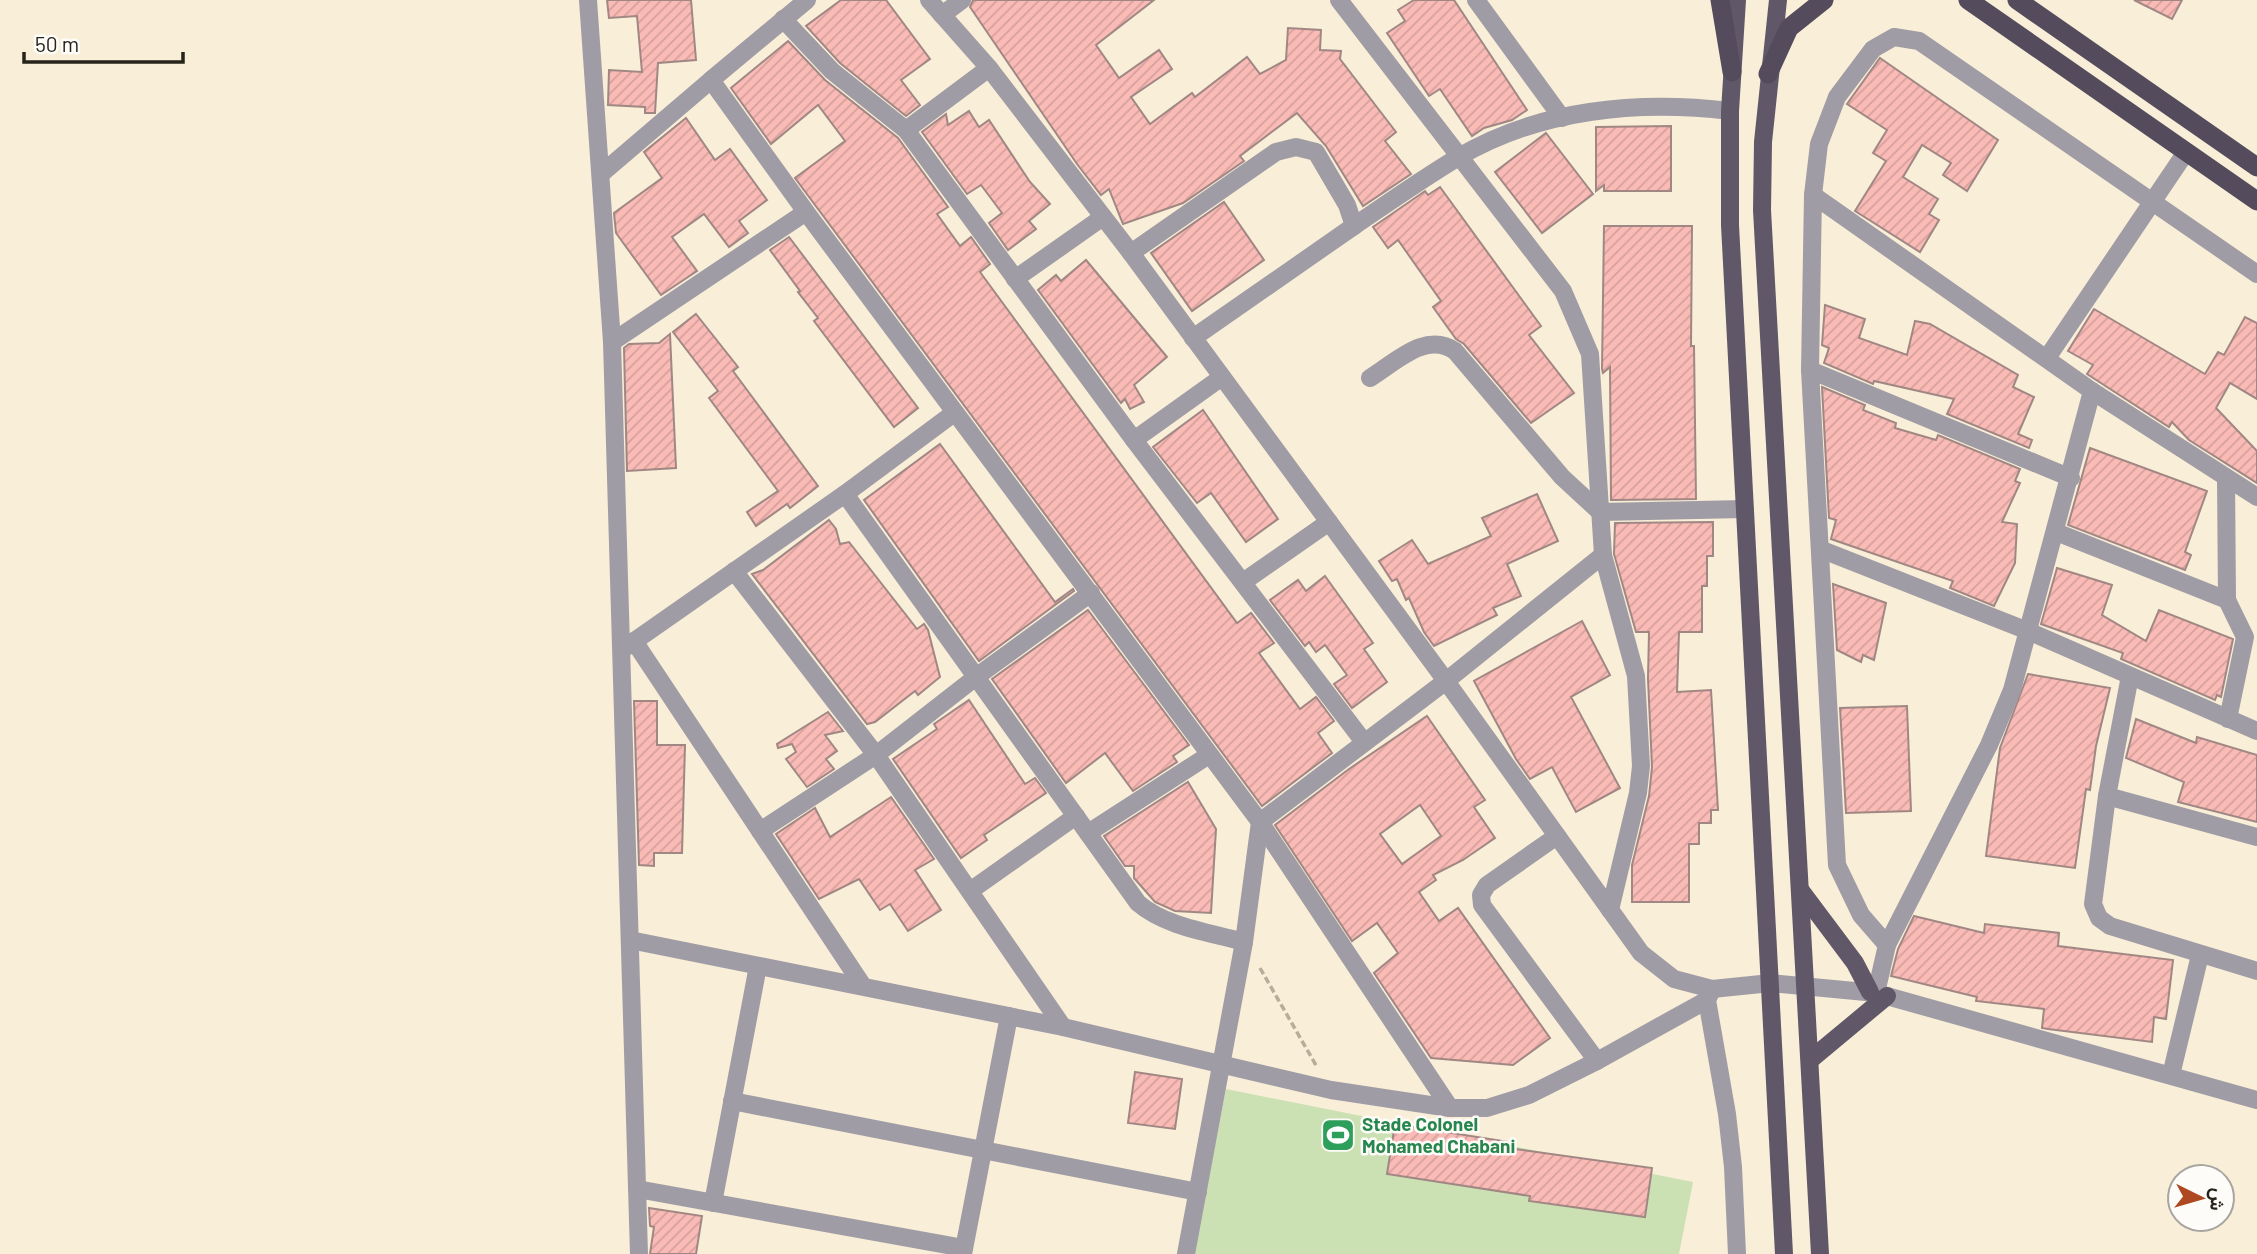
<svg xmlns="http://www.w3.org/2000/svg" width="2257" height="1254" font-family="Barlow,Vazirmatn,sans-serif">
<defs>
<pattern id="building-hatch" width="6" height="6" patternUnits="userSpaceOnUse" patternTransform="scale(1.75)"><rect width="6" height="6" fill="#fabbb6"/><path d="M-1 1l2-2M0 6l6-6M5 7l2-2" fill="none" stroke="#d6a09c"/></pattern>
</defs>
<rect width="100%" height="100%" fill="#f9eed7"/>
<path fill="#cbe1b3" d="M1226,1089l467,93 -14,72h-485z"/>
<g fill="url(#building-hatch)" stroke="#a18784" stroke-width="2" fill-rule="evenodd">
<path d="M607,0h84l5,60 -38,3 -3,50h-10v-6l-37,-2 1,-35 33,2 -5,-56 -28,2z"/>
<path d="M841,0h45l44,59 -29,21 19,25 -14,11 -66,-53 -34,-37z"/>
<path d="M973,0h181l-58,45 23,33 40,-28 13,19 -41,28 19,27 42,-31 3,4 52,-40 13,17 26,-14 2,-32 33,2 -1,20 21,1 -1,8 56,73 -11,9 26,33 -48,32 -37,-60 -29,-33 -57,43 4,5 -61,42 -60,21 -14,-35 -8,6 -24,-31 -107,-157z"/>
<path d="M1414,0h40l73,110 -15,10 -28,8 -12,8 -32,-47 -11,7 -42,-63 18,-12 -7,-11z"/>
<path d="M2134,0h48l-10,19z"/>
<path d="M788,41l37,39 73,58 50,69 -11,7 23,32 11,-9 19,27 -10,8 257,351 14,-10 23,30 -15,10 41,56 16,-12 18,24 -16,12 14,20 -70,53 -467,-628 50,-37 -27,-36 -47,39 -40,-56z"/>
<path d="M1880,58l118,82 -31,51 -24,-16 8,-12 -29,-18 -19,32 35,22 -9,15 10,6 -19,32 -65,-41 31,-50 -13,-8 14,-23 -40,-26z"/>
<path d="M969,111l10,16 10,-7 41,62 20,22 -21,17 7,8 -28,21 -19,-27 13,-10 -21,-28 -14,9 -45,-62 24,-18 2,11z"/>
<path d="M686,118l29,42 15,-11 37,51 -28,21 9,12 -19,14 -25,-33 -32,23 25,34 -36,24 -45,-62 -2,-20 48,-35 -18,-26z"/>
<path d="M1671,126v65h-67v-6l-8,6v-64z"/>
<path d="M1546,133l47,61 -51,39 -47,-61z"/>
<path d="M1440,187l101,139 -12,9 45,58 -43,30 -67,-79 -8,-5 -23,-32 8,-6 -43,-61 -10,8 -15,-21 52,-36 3,4z"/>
<path d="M1224,202l40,58 -72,51 -41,-58z"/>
<path d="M1604,226h88l-1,120h3l2,153 -85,1 -1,-133 -7,6 -1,-4z"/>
<path d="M789,237l129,171 -24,19 -80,-106 4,-3 -20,-26 2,-1 -30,-41z"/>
<path d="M1086,260l81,97 -33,28 10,17 -14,7 -5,-10 -4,4 -83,-113 18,-15 5,6z"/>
<path d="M1825,305l40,14 -6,19 48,17 8,-34 15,3 88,51 -5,12 21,10 -16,37 14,6 -3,8 -82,-34 7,-15 -80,-18 -1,3 -49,-21 5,-15 -7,-3z"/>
<path d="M2094,309l111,65 13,-22 6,3 21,-38 12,6v76l-27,-16 -14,25 41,43v32l-68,-43 -17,-18 -3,5 -82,-53 6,-9 -25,-14z"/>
<path d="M696,314l42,53 -5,4 85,115 -28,22 -3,-4 -31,22 -9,-14 31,-21 -69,-93 9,-7 -45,-59z"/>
<path d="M670,334l6,134 -49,3 -3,-123 5,-4 30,-1z"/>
<path d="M1822,387l43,18 -2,5 33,13 -1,5 41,12 2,-5 82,34 -5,12 5,2 -18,39 15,2 -2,39 -21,43 -44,-18 3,-7 -122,-42 5,-19 -7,-2z"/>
<path d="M1203,410l75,109 -32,23 -35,-49 -14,10 -44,-56z"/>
<path d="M940,444l115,158 18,-13 1,2 -95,70 -115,-161z"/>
<path d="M2090,448l117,43 -22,61 6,3 -6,15 -117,-45z"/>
<path d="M1537,494l21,47 -51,23 14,32 -28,12 4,7 -63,31 -10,-14 -15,-34 -3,2 -9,-21 -5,2 -13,-20 33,-21 16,24 63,-28 -9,-18z"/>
<path d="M829,520l7,9 4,15 9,-2 68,87 7,-5 4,6 12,47 -22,18 -3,-4 -40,31 -8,2 -115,-150 11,-4z"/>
<path d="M1713,522v34h-6v30h-5v46h-23l-2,60 34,-2 7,120h-7v13h-12v21h-10v58h-57v-37l17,-69 3,-29 -4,-88 1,-47h-13l-22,-78 1,-31z"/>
<path d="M2057,568l55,17 -10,30 44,26 13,-31 74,29 -12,58 -4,-2 -2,5 -94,-41 2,-6 -82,-29z"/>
<path d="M1325,576l48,67 -9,6 23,33 -35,26 -18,-24 13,-9 -22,-30 -9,7 -7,-10 -4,4 -35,-46 28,-20 8,11z"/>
<path d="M1833,584l53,19 -12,57 -11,-5 -2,7 -24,-12z"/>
<path d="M1088,610l101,135 -16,11 4,6 -44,29 -28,-38 -39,30 -74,-104z"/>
<path d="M1582,621l28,54 -39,22 49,91 -44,24 -24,-45 -22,12 -14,-20 -42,-78z"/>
<path d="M2028,674l82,14 -14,58 -6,44 -4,-1 -11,79 -89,-12 14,-108z"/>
<path d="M969,700l56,84 10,-6 11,15 -62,42 3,5 -26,18 -68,-99 44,-30 -3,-5z"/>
<path d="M634,701h23v44h28l-3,108h-28v13l-15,-1z"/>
<path d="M1907,706l4,105 -65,2 -6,-105z"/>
<path d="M828,712l15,19 -18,4 12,16 -11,8 8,10 -27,18 -21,-28 10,-7 -4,-8 -14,4 -1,-4z"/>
<path d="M1427,716l58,84 -11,7 21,31 -32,22 -30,15 3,5 -17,12 20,29 19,-13 92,130 -37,27 -82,-7 -57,-85 24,-20 -21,-30 -25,18 -77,-116 74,-56zM1420,805l21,31 -39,28 -22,-30z"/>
<path d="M2136,719l60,24 1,-6 60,18v67l-79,-20 6,-20 -58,-24z"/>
<path d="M1188,782l28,47 -5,84 -36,-2 -20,-9 -21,-24v-12h-9l-21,-30z"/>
<path d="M891,797l43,62 -19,11 26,40 -33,21 -18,-27 -10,6 -21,-31 -40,20 -43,-65 39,-26 15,29z"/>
<path d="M1914,916l70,17 1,-9 74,9 -1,13 115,14 -7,59 -12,-2 -2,25 -104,-13 -6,-1 2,-19 -68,-8 1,-4 -86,-21 7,-27z"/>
<path d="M1135,1072l47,7 -7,50 -47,-6z"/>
<path d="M1395,1124l114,18 -1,6 144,20 -7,49 -116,-16 1,-5 -143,-22z"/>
<path d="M649,1208l53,8 -6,38h-46l4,-27 -4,-1z"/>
</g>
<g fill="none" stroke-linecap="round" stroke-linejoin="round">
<path stroke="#b6ae9b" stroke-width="3.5" stroke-dasharray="7 3.5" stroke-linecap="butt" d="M1260,968l57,99"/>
<g stroke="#a09ca5" stroke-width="18">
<path d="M1339,0l224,291 27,63 13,201 33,121 5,90 -3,27 -28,117"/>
<path d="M1476,0l86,118"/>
<path d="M942,15l20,-15"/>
<path d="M783,19l49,52 74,59 228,310 230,302"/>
<path d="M906,130l83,-62"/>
<path d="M601,174l110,-94"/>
<path d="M1813,195l279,196 165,106"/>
<path d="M806,212l-95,-132 96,-80"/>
<path d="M1354,226c34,-23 68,-47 103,-68 82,-49 181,-58 273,-47"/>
<path d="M1131,253l145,-101 20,-5 20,5 31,53 7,21 -161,112"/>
<path d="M1015,279l88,-62"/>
<path d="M612,342l194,-130 454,610 190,286"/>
<path d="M2047,358l139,-206"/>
<path d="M1810,370l261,108"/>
<path d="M1370,378c26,-16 56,-47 85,-27l107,126 38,35 145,-3"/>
<path d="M1134,440l88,-63"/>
<path d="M2226,478l1,122 18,37 -17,82"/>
<path d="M845,494l293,409c28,24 70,29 106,39"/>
<path d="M2056,532l171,68"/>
<path d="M1820,549l208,82 229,100"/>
<path d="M734,571l142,184 187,272"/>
<path d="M1243,582l86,-60"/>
<path d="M634,641l229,345"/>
<path d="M626,647l219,-153 109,-81"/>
<path d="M2130,676l-23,120 -14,108 6,14 11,8 147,45"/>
<path d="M2107,796l150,41"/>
<path d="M760,831l116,-76 100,-78 115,-84"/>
<path d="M1088,833l121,-78"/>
<path d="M1557,836l-70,49 -6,10 1,10 115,156"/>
<path d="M970,891l106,-75"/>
<path d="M630,940l433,87 268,63 119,18h37l42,-13 68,-34 110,-61"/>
<path d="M1887,945l-26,-30 -24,-50 -27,-495 3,-175 6,-51 18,-47 36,-48 21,-12 25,4 338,233"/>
<path d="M1711,992l-4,8 20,114 6,53 4,87"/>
<path d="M1876,993l11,-48 102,-200 23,-55 80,-299"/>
<path d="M2171,1075l29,-120"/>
<path d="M732,1101l466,91"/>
<path d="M637,1189l327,59"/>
<path d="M713,1203l45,-237"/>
<path d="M963,1254l46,-238"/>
<path d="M1186,1254l58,-312 16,-120 186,-141 157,-126"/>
</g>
<g stroke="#a09ca5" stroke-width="18">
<path d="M588,0l24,342 27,912"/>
<path d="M929,0l60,68 142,185 315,428 195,272 33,26 38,10 59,-6 105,10 381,107"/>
</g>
<g stroke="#605868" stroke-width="18">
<path d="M1737,0l-7,111v114l54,1029"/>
<path d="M1778,0l-15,142 -1,68 58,1044"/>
<path d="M1801,891l54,72 15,29"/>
<path d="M1810,1060l77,-64"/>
</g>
<g stroke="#544c5d" stroke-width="19">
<path d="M1720,0l12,72"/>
<path d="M1968,0l289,201"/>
<path d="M2017,0l240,167"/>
<path d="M1768,74l21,-46 35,-28"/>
</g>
</g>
<defs>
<g id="stadium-square" transform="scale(1.75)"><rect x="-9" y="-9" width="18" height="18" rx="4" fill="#2e9e5b" stroke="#fefcf8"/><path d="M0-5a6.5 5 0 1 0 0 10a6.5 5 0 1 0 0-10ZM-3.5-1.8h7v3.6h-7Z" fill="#fff"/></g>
</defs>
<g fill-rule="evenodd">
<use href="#stadium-square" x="1338" y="1135"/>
</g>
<g text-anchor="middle" stroke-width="5" stroke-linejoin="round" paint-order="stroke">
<g font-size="19" font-weight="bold" fill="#27864d" stroke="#fefcf8" text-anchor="start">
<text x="1362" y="1131">Stade Colonel<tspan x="1362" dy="22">Mohamed Chabani</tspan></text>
</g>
</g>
<g transform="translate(2201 1198) rotate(95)"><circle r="33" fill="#fefcf8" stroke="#a8a5a0" stroke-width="2"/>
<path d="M0-5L12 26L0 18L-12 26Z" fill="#ae4820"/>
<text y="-10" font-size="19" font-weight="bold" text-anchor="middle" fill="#27231b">ش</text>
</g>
<path d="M24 52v10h159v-10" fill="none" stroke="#27231b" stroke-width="3.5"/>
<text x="35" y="52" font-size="21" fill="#27231b" stroke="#fefcf8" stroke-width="5" paint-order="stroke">50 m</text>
</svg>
